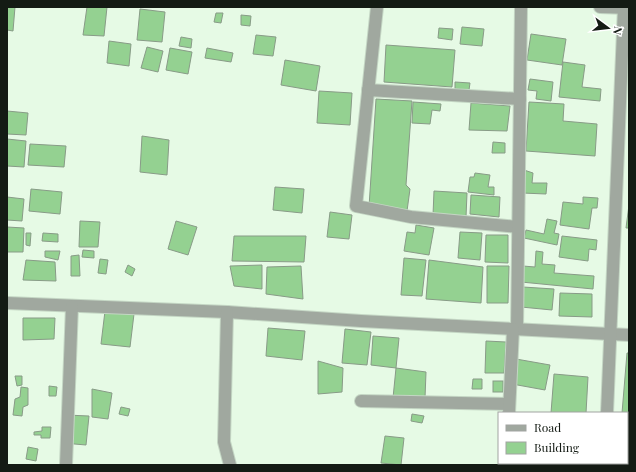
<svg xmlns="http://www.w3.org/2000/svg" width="636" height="472" font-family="'Playfair Display',serif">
<rect width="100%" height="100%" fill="#e6fae5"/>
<g fill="#94d191" stroke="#889b87">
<path d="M7,7h8l-2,24 -6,-1z"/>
<path d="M87,7h20l-3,29 -21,-1z"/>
<path d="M140,9l25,3 -3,30 -25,-2z"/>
<path d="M216,13h7l-2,10 -7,-1z"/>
<path d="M241,15l10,1 -1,10 -9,-1z"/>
<path d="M462,27l22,2 -2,17 -22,-2z"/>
<path d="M439,28l14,1 -1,11 -14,-2z"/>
<path d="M531,34l35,5 -4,26 -35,-5z"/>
<path d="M256,35l20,2 -3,19 -20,-2z"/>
<path d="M181,37l11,2 -1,9 -12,-2z"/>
<path d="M109,41l22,3 -2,22 -22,-3z"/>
<path d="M386,45l69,5 -3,37 -68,-5z"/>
<path d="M147,47l16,4 -5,21 -17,-4z"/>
<path d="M170,48l22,4 -4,22 -22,-4z"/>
<path d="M207,48l26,5 -2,9 -26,-4z"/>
<path d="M285,60l35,6 -4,25 -35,-6z"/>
<path d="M563,62l22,3 -3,22 19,2 -1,12 -41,-4z"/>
<path d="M530,79l23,3 -2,19 -15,-2 1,-8 -9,-1z"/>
<path d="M455,82l15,1 -1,7 -14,-1z"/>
<path d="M319,91l33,2 -2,32 -33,-2z"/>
<path d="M376,99l36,2 -6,84 4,4 -3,22 -22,-3 -2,-3 -4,2h-10z"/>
<path d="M413,102l28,2 -1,7 -8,-1 -2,14 -18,-1z"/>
<path d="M529,102l35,2 -1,17 34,3 -2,32 -69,-5z"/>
<path d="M471,103l39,3 -3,25 -38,-1z"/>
<path d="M7,111l21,2 -2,22 -19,-1z"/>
<path d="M142,136l27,4 -2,35 -27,-3z"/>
<path d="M7,139l19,2 -2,26 -17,-1z"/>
<path d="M493,142l12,1v10h-13z"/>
<path d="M30,144l36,2 -2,21 -36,-2z"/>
<path d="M524,170l9,3 -1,10h15l-1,11 -24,-1z"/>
<path d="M475,173l15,2 -2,12h6v8l-26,-3 2,-15h4z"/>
<path d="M275,187l29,2 -2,24 -29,-3z"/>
<path d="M31,189l31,3 -2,22 -31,-3z"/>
<path d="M434,191l33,2 -1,24 -33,-2z"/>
<path d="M471,195l29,2 -1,20 -29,-3z"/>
<path d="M7,197l17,2 -2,22 -15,-1z"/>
<path d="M583,197l15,1 -1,10h-5l-3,21 -29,-4 3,-23 20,2z"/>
<path d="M629,205v23h-3z"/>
<path d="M330,212l22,3 -3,24 -22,-2z"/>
<path d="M547,219l10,2 -3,12 5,1 -2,11 -33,-7 2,-8 18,4z"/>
<path d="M80,221l20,1 -2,25h-19z"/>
<path d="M176,221l21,6 -9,28 -20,-6z"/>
<path d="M416,225l18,3 -5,27 -25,-4 3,-19 8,1z"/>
<path d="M7,227l17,1 -1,24h-16z"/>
<path d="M460,232l22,1 -2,27 -22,-2z"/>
<path d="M26,233h5l-1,13 -4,-1z"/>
<path d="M43,233l15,1v8l-16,-1z"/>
<path d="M486,235h22v28l-23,-1z"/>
<path d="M234,236h72l-2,26 -72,-1z"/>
<path d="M562,236l35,4 -1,10 -7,-1 -1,12 -29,-4z"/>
<path d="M83,250l11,1v7l-12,-1z"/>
<path d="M45,251h15l-2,9 -13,-3z"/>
<path d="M536,251l7,1 -1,12 13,1 -1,8 40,3 -1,13 -72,-7 2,-16 12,1z"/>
<path d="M79,255l1,21h-9v-20z"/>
<path d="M404,258l22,2 -4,36 -21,-1z"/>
<path d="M100,259l8,1 -2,14 -8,-1z"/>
<path d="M26,260l29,2 1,19 -33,-1z"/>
<path d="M429,260l54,7 -2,36 -55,-4z"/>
<path d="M128,265l7,4 -3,7 -7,-4z"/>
<path d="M262,265v24l-28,-3 -4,-20z"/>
<path d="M301,266l2,33 -37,-5 1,-27z"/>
<path d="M487,266h22l-1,37h-21z"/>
<path d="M523,287l31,2 -2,21 -31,-3z"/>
<path d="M560,293l32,1v23l-33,-1z"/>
<path d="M105,311l29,3 -4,33 -29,-3z"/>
<path d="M23,318h32l-1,21 -31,1z"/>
<path d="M268,328l37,3 -3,29 -36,-4z"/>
<path d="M345,329l26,3 -4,33 -25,-2z"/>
<path d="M373,336l26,2 -3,30 -25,-3z"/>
<path d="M486,341l20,1 -2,31h-19z"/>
<path d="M627,353h2v81h-2v-21h-5z"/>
<path d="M516,359l34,6 -5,25 -33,-6z"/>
<path d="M318,361l25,7 -1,24 -24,2z"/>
<path d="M396,368l30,4 -1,26h-32z"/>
<path d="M554,374l34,3 -2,36h-35z"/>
<path d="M15,376h7v9l-5,1z"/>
<path d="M473,379h9v10h-10z"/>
<rect x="493" y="381" width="10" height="11"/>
<path d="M49,386l8,1 -1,9h-7z"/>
<path d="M21,387l7,1v17l-5,2 -1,9 -9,-1 2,-16 5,-2z"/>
<path d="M92,389l20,4 -4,26 -16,-2z"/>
<path d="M121,407l9,2 -2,7 -9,-2z"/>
<path d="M412,414l12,2 -2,7 -11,-2z"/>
<path d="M66,415l23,1 -3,29 -23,-2z"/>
<path d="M42,427h9l-1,11h-9v-3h-7v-3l8,-1z"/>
<path d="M385,436l19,2 -3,27 -20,-2z"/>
<path d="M627,437h2v28h-5v-2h3z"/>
<path d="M28,447l10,2 -2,12 -10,-2z"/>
<path d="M548,463h35l-1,2h-34z"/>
</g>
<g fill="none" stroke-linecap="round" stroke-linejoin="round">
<g stroke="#c4d6c4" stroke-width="14">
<g id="street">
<path d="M377,7l-21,199 55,11 107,10"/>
<path d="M600,7l29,1"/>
<path d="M368,90l152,9"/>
<path d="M7,303l220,9 134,9 268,14"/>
<path d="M227,312l-3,130 6,23"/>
<path d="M517,329l4,-322"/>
<path d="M361,401l148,3"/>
<path d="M509,413l4,-84"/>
<path d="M607,413l17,-406"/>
<path d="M66,465l6,-159"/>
<path d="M506,465v-2"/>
<path d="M604,465v-2"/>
</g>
</g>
<use href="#street" stroke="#a0a89f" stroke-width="12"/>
</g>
<rect width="636" height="472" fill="none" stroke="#141b14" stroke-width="16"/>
<rect x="498" y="412" width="130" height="52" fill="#ffffff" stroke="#a1a4a1"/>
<rect x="506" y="425" width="20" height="6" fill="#a0a89f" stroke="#a1a4a1"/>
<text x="534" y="432" font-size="12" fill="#141b14">Road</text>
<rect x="506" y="442" width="20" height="12" fill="#94d191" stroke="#a1a4a1"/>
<text x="534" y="452" font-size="12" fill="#141b14">Building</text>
<g transform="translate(608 28) rotate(105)" stroke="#ffffff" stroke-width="3" paint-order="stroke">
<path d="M0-3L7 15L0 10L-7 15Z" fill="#141b14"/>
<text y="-6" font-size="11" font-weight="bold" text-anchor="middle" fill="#141b14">N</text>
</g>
</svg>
